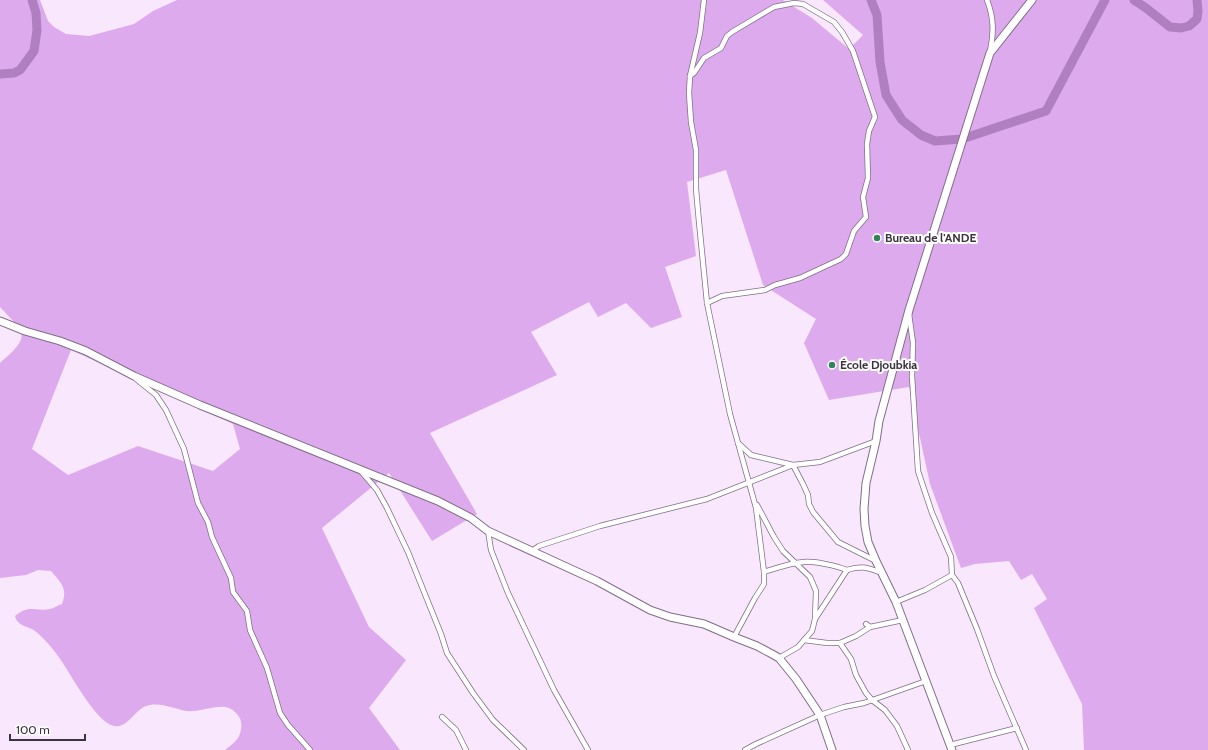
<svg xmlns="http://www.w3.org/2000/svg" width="1208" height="750" font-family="Cabin,sans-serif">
<rect width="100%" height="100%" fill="#f9e7fe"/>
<path fill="#ddabed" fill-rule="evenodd" d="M0,0h40l8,21 6,6 12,7 23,2 45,-12 19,-13 24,-11h606l29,18 37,31 14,-14 -40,-35h385v750h-124l-2,-46 -48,-96 13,-9 -15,-25 -11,6 -12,-19 -34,3 -14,4 -31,-84 -21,-97 -80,13 -25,-57 12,-24 -53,-34 -37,-115 -39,12 9,74 -31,11 17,50 -31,11 -25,-25 -28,14 -9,-15 -58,30 26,43 -127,58 47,81 -45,27 -43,-68 -67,55 47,99 37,33 -37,48 31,42h-175c8,-6 15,-11 16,-21 1,-6 0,-11 -5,-16 -12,-14 -33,0 -49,-2 -12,-2 -29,-10 -41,-5 -11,4 -19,23 -32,20 -19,-4 -44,-54 -56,-70 -5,-7 -16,-20 -23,-25 -7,-5 -18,-5 -20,-15 15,-12 19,-4 35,-7 4,-1 9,-4 12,-5 6,-16 -1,-21 -11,-33l-13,-1 -12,5 -26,3v-215c8,-8 29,-22 19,-35 -6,-8 -13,-14 -19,-21zM71,350l162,74 7,25 -27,22 -75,-25 -70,29 -36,-26z"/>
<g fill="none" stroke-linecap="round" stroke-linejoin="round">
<g stroke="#b07fbf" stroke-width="9">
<path d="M871,0l6,15 3,47 6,33 16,25 19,15 14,6 27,-2 84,-28 59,-111"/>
<path d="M1134,0l12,8 24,19 11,1 8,-2 8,-7 1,-8 -1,-11"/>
<path d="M0,74l14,-1 6,-3 14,-19 3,-21 -1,-17 -4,-13"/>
</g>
<g stroke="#816e87" stroke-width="6">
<g id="street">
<path d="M704,0l-4,33 -10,43 -1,17 2,29 5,28v39l3,33 8,81 23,111 26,94 8,64v12l-9,14 -21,39"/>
<path d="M987,0c7,18 7,33 3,51"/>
<path d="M690,76l4,-3 10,-15 17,-10 6,-12 5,-4 42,-25 20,-4 9,1 31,18 8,10 11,19 22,66 -6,14 -2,13 1,34 -5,19 3,20 -12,14 -8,23 -5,5 -41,19 -25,7 -10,5 -43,6 -15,7"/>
<path d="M909,314l4,29 -1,33 6,95 14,42 19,44 1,18 6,8 19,46 17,47 32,74"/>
<path d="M136,379l20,16 10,15 18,39 14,54 10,19 4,15 19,41 2,14 14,19 3,19 17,38 13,45 8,12 22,25"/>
<path d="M738,443l13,12 42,10 10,19 5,11 1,9 4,8 25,30 38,19"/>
<path d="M360,470l17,20 10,18 21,44 33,82 6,19 26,40 20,27 31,30"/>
<path d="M757,505l17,32 9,14 27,26 6,14 -1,28"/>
<path d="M488,531l3,19 17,43 46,97 34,60"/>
<path d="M532,551l7,-5 61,-20 107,-27 86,-34 27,-3 56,-21"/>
<path d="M764,572c13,-4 26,-9 40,-10 11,-1 33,4 43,8 15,-5 21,-2 35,3"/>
<path d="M896,602l29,-12 27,-15"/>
<path d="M866,624l4,3 33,-7"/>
<path d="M804,640l23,3h13l11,16 5,16 10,18 6,7 13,10 12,16 11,24"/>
<path d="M840,643l16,-7 14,-9"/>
<path d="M779,658l19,-11 14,-16 3,-12 32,-49"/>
<path d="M442,717l14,13 10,20"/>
<path d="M950,745l67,-17"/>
<path d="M745,750l11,-6 64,-29 24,-8 20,-4 62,-22"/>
</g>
</g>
<g stroke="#816e87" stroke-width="9">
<path id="secondary" d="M0,321l25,10 35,10 26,10 48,25 66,29 238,96 33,17 17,13 109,50 53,29 20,7 34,7 30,13 23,9 15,8 7,4 17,21 24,36 12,35"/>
</g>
<g stroke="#816e87" stroke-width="9">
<path id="primary" d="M952,750l-56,-148 -20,-41 -8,-19 -3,-16 -1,-17 2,-26 10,-42 3,-20 30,-111 81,-257 42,-53"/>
</g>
<use href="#street" stroke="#fff" stroke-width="4.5"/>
<use href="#secondary" stroke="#fff" stroke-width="7"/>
<use href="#primary" stroke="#fff" stroke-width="7"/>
</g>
<g fill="#308457" stroke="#fff" stroke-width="1.5">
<circle cx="877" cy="238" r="4"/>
<circle cx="832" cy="365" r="4"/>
</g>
<g text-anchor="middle" stroke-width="4" stroke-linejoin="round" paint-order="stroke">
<g font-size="12" font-weight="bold" fill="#3b333e" stroke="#fff" text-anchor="start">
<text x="885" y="242">Bureau de l'ANDE</text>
<text x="840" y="369">École Djoubkia</text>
</g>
</g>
<path d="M10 734v6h75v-6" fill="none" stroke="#3b333e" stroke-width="2"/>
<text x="16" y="734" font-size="12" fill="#3b333e" stroke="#ffffff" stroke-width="3" paint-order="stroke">100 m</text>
</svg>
